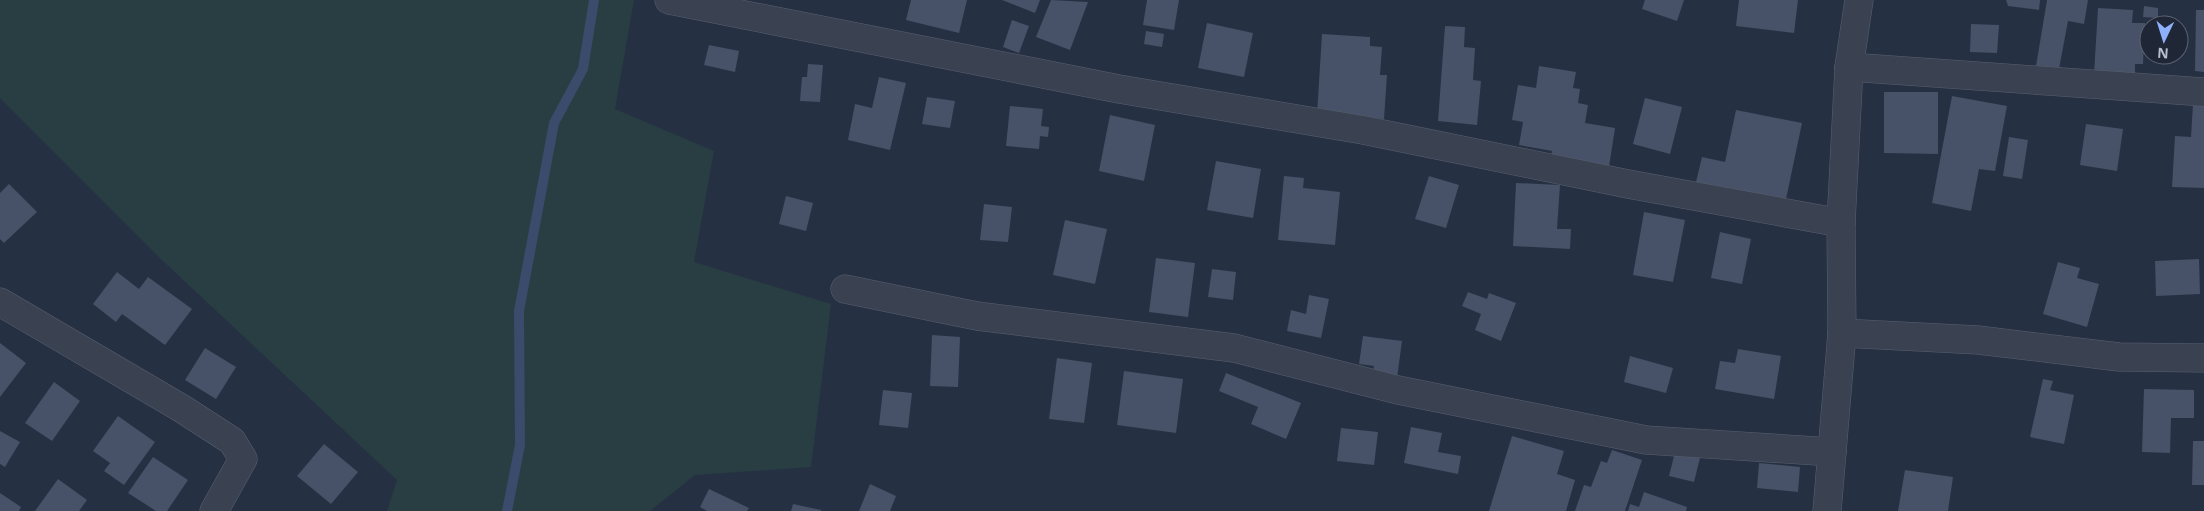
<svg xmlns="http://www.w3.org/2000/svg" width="2204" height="511" font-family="'Open Sans',sans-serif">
<rect width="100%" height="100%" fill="#263043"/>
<path fill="#283e43" d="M0,0h634l-19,109 99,42 -20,111 137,42 -20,163 -116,8 -45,36h-263l10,-31 -233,-218 -164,-164z"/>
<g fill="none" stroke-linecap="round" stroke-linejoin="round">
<path stroke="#3b4b6b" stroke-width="10" d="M507,511l13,-66 -1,-134 35,-188 29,-54 11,-69"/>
</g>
<g fill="#475167">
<path d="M911,0h56l-8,33 -53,-13z"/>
<path d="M1002,0h38l-5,13z"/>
<path d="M1051,0l37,2 -18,48 -34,-13z"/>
<path d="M1147,0h32l-5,30 -31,-5z"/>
<path d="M1645,0h39l-7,21 -35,-12z"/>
<path d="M1739,0h59l-4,33 -58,-7z"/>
<path d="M2006,0h34l-1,10 -31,-4z"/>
<path d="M2047,0h41l-4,24 -16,-3 -9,48 -23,-3z"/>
<path d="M2144,6l14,2v10l-15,-1z"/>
<path d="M2098,8l35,2 -1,13h13l-2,41h-8v12l-41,-2z"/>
<path d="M2196,10h8v62l-9,-1z"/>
<path d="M1012,20l17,6 -10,27 -16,-6z"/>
<path d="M1207,23l46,10 -9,44 -46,-9z"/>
<path d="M1971,24l28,1 -2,28 -27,-1z"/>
<path d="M1445,26l20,1 -1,20 11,1 -2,32 8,1 -4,44 -39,-4z"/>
<path d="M1146,31l18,3 -2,13 -18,-3z"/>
<path d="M1322,34l48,3v9l12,1 -2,28h7l-3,44 -67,-5z"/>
<path d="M709,45l30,6 -4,21 -31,-7z"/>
<path d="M808,64l15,1 -3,37 -20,-1 2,-24h5z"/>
<path d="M1539,66l37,6 -3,16 7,1 -2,14 10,2 -3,18 30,5 -6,39 -58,-9 1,-7 -33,-6 4,-23 -11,-2 6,-35 18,3z"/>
<path d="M879,77l27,6 -16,67 -42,-10 7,-36 17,4z"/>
<path d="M1884,92h54v62l-54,-1z"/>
<path d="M1952,96l55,10 -12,65 -16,-2 -8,42 -39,-8z"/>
<path d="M927,97l28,4 -5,27 -28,-4z"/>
<path d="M1645,98l37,9 -12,47 -37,-10z"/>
<path d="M2193,104l11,1v83l-32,-1 3,-51 16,1z"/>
<path d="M1010,106l33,3 -2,17 8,1 -1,10 -8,-1 -1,13 -33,-3z"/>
<path d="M1736,110l66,13 -17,81 -90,-18 7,-29 23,5z"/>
<path d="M1110,115l45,10 -11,56 -45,-10z"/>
<path d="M2086,124l37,5 -6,42 -37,-6z"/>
<path d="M2009,137l19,3 -6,39 -19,-3z"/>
<path d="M1216,161l45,8 -8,49 -46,-8z"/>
<path d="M1284,176l20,2 -1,10 37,4 -5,53 -57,-5z"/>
<path d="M1429,176l30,9 -13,43 -31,-9z"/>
<path d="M1516,183l44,2 -3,44h14l-1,20 -57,-3z"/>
<path d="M9,184l28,28 -33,31 -4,-4v-46z"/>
<path d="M786,196l27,7 -7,28 -27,-7z"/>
<path d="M984,204l28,3 -4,35 -28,-2z"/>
<path d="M1644,212l41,8 -12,62 -40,-7z"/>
<path d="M1065,220l42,9 -12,55 -42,-9z"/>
<path d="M1720,232l31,7 -9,45 -31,-6z"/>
<path d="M1156,258l39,5 -7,54 -39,-5z"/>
<path d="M2199,259l1,35 -44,2 -1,-35z"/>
<path d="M2058,262l22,6 -3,10 22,6 -12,43 -44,-13z"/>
<path d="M1212,269l24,3 -3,28 -25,-3z"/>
<path d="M117,272l22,17 9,-12 44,32 -27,36 -43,-31 -6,8 -23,-18z"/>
<path d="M1468,292l19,7 2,-6 27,10 -15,38 -26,-11 6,-16 -19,-8z"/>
<path d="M1309,295l20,4 -8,39 -34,-7 4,-21 15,4z"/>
<path d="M932,335l28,2 -2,50 -28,-1z"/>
<path d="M1363,336l39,5 -5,37 -25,-3 2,-9 -15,-2z"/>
<path d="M0,343l26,20 -26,34z"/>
<path d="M205,348l31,19 -20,32 -31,-19z"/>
<path d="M1738,349l43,7 -7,43 -59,-10 5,-28 15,2z"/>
<path d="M1630,356l43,12 -7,25 -42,-11z"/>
<path d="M1057,358l35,5 -8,60 -35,-4z"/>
<path d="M1124,371l59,8 -7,54 -59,-8z"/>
<path d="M1226,373l75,30 -15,36 -35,-15 7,-17 -39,-16z"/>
<path d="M2043,379l10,2 -3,9 24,5 -10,49 -34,-7z"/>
<path d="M54,382l26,19 -28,40 -27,-18z"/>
<path d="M2144,389l50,1v28h-23l-1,35 -28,-1z"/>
<path d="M883,390l29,3 -4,35 -29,-3z"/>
<path d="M118,416l37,26 -31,43 -20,-14 6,-8 -17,-12z"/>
<path d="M1411,427l31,6 -4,19 23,4 -3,18 -54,-11z"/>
<path d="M1341,428l37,4 -4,33 -37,-4z"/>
<path d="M0,431l20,11 -15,25 -5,-3z"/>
<path d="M1512,436l52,15 -7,23 18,6 -9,31h-77z"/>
<path d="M2193,441h11v44h-12z"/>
<path d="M324,444l34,28 -27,32 -34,-28z"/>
<path d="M1612,450l30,10 -17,51h-50l9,-26 7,2 10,-26 6,2z"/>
<path d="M1675,452l25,6 -6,24 -25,-6z"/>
<path d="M153,457l35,23 -21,31h-11l-28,-18z"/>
<path d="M1759,463l41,4 -2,25 -41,-4z"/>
<path d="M1905,470l48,7 -5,34h-50z"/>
<path d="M58,479l29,21 -8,11h-44z"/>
<path d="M870,484l26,12 -6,15h-31z"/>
<path d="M709,489l40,19 -2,3h-40l-7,-4z"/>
<path d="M1644,492l43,15 -1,4h-58l2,-7 9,3z"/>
<path d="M0,493l21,14 -2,4h-19z"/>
<path d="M793,504l28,6v1h-30z"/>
</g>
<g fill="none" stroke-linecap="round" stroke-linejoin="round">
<g stroke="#58606f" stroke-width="29">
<g id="minor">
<path d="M669,0l450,89 244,41 265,54 213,39"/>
<path d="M1849,67l355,25"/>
<path d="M845,289l132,27 257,32 164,42 248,50 186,12"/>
<path d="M0,302l181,106 51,33 11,18 -29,52"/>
<path d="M1842,333l136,7 141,17 85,1"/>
<path d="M1827,511l15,-178 -1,-110 8,-156 10,-67"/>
</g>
</g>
<use href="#minor" stroke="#3a4252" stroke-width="28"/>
</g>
<g transform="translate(2164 40) rotate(184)"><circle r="24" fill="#1f2737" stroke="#5c6373"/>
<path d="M0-4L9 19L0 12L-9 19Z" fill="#8eaffa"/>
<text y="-8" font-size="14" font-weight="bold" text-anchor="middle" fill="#b7becc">N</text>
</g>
</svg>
